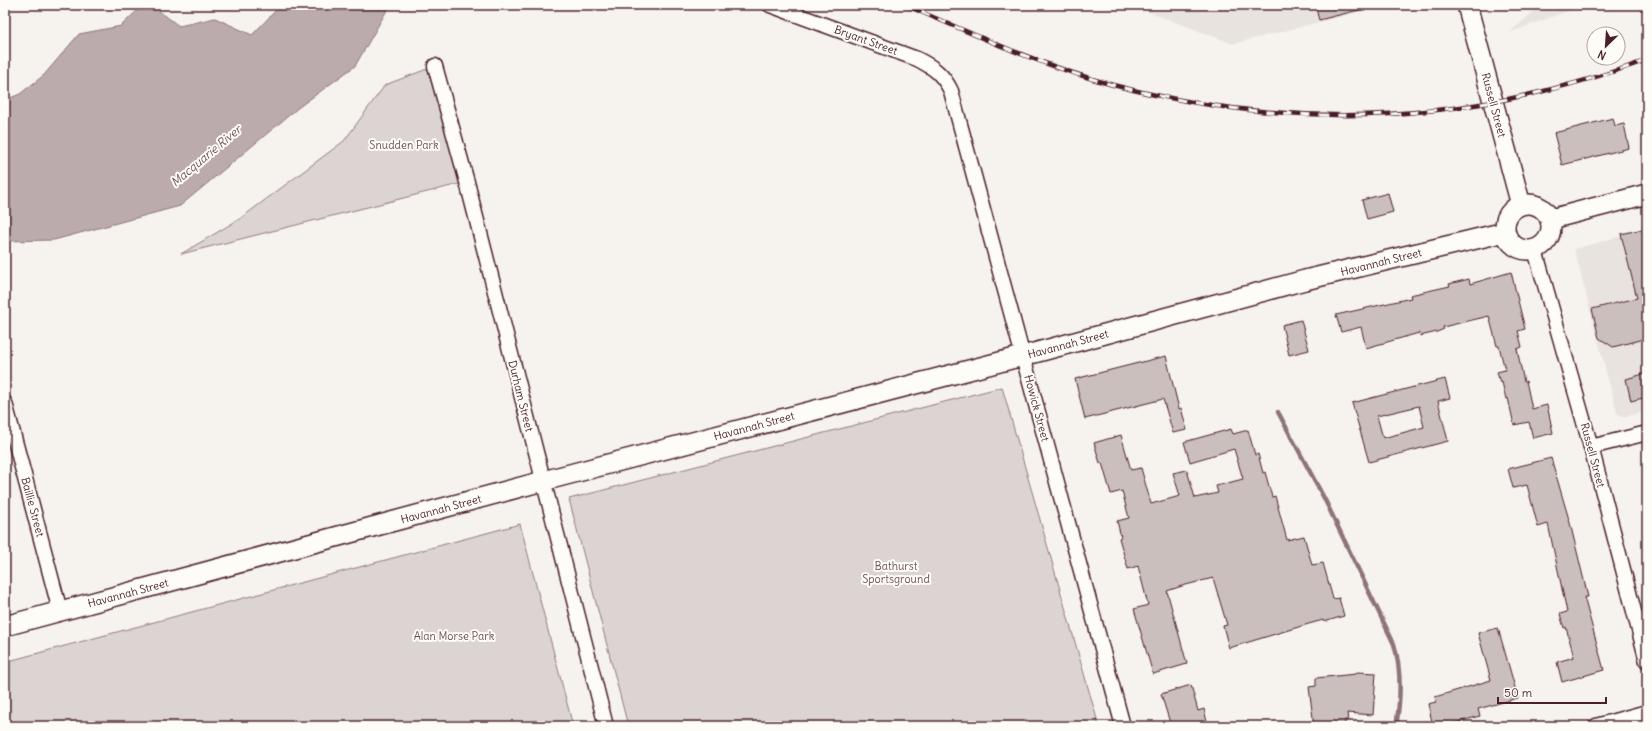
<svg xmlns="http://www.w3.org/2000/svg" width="1652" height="731" font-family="Delius,sans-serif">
<rect width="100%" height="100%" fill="#f6f3ef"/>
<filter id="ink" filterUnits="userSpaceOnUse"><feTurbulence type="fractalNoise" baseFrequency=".025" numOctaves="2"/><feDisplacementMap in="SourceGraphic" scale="8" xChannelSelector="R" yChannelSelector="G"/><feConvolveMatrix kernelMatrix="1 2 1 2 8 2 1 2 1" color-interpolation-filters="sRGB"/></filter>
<g filter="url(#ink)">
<g fill="#e9e3e0">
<path d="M1130,5h257l-154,39z"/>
<path d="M1541,5h43l-75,28z"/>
<path d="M1647,229v182l-23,6 -7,-4 -43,-164z"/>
</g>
<g fill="#dcd4d2" stroke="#937a7e">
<path d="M435,66l32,116 -286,72 60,-36 103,-77 41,-56z"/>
<path d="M1002,387l97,339h-471l-59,-227z"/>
<path d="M520,524l53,202h-568v-64z"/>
</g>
<path fill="#bbabac" stroke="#8e7378" d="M143,5h8l28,21 36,-8 37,17 29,-30h109l-35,61 -56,41 -119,99 -126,34 -49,1v-141l15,-6 24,-19 35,-41 42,-8z"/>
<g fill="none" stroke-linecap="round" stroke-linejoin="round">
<path stroke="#8e7378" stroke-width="4.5" d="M1278,412l46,86 70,146c8,28 7,54 2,82"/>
</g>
<g fill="#cbbfbe" stroke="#4a1f2b" fill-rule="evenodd">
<path d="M1315,5h47l1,4 -44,11z"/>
<path d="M1613,118l2,8 9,-2 5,24 -67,17 -8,-32z"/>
<path d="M1388,193l5,19 -26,7 -5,-19z"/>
<path d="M1647,228v110l-34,9 -14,-9 -7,-29 45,-11 -16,-64z"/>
<path d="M1511,272l14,57 -7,2 4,16 -5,2 7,33 2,-1 6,28 15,-4 6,28 -20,5 -4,-16 -15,3 -6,-27 -2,1 -4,-17 -2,1 -3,-11 8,-2 -6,-24h-2l-8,-30 -46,11 1,2 -7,3 -17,4 -1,-3 -53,15 -5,-21 -20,5 -5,-17 75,-17 -1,-3 40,-9 -1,-2 20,-5 1,5z"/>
<path d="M1301,320l8,30 -20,5 -7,-30z"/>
<path d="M1166,356l13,53 2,-1 6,22 -14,3 -10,-34 -78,20 -10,-40z"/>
<path d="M1647,373v24l-16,4 -5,-22z"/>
<path d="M1445,379l5,19 -12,3 10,40 -79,21 -17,-59zM1419,406l5,21 -41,11 -6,-22z"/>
<path d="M1231,429l2,5 15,-4 7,25 3,-1 5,19 2,-1 7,25 3,-1 12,44 17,-4 8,29 11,-2 10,36 6,-1 5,18 -20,6 -1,-2 -18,5 -76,23 -6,-22 4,-1 -14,-47 -31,8 -15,5 20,73 -34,10 -19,-65 14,-4 -10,-39 -10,3 -9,-31 2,-1 -4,-16 12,-3 -7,-27 -11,3 -9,-31h-2l-6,-20 27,-8 10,35 10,-2 10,36 29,-8 -7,-23 14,-3 8,28 23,-5 -2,-7 27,-7 -9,-30 -44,13 -6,-20z"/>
<path d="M1551,458l19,65 18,74h-4l20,73 -42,12 -5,-20 17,-5 -8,-30 -2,1 -4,-14 7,-2 -19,-88 -10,3 -11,-42 -14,3 -5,-19z"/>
<path d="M1498,628l20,70 -40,11 2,7 -37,10h-10l-5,-22 8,-2 -1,-5 56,-17 -13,-47z"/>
<path d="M1357,672l19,1 -3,42 -26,-2 1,7h-3v6h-31l-5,-39 7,-1v-8l40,-4z"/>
<path d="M1191,685l7,26 6,-2 4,17h-37l-10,-32z"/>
</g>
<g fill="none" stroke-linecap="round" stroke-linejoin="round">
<g stroke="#4a1f2b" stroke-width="17">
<g id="street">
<path d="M770,5l147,54c16,8 26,15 34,32l172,635"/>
<path d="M435,66l32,116 139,544"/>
<path d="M1535,250l56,197 56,214"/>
<path d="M5,403l55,208"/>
<path d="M1591,447l56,-14"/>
<path d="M1596,726l51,-14"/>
</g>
</g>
<g stroke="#4a1f2b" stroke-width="22">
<g id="secondary">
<path d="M1467,5l54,200"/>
<circle cx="1528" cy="227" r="23"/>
<path d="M1551,219l96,-25"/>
<path d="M5,626l538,-145 480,-125 282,-76 200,-48"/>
</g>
</g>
<use href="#street" stroke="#fdfcf7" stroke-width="14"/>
<use href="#secondary" stroke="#fdfcf7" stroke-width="19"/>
<g stroke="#4a1f2b" stroke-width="4.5">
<path id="rail" d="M905,5c68,29 137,61 208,80 143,37 284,41 427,7 37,-9 72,-19 107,-32"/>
</g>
<use href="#rail" stroke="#fdfcf7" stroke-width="3" stroke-dasharray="9" stroke-linecap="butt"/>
</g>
</g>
<g text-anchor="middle" stroke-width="4" stroke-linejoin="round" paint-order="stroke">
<g font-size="11" fill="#4a1f2b" stroke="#fdfcf7">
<text transform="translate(866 40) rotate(20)" y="4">Bryant Street</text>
<text transform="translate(1494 105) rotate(75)" y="4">Russell Street</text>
<text transform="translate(1381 262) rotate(-14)" y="4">Havannah Street</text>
<text transform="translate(1068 344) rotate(-15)" y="4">Havannah Street</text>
<text transform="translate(521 396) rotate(76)" y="4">Durham Street</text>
<text transform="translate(1037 408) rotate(75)" y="4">Howick Street</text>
<text transform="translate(754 426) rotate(-15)" y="4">Havannah Street</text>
<text transform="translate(1593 455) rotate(75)" y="4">Russell Street</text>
<text transform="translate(33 507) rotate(75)" y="4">Baillie Street</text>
<text transform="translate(441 509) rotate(-15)" y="4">Havannah Street</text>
<text transform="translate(128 593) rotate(-15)" y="4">Havannah Street</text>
</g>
<g font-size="11" fill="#6e4c55" stroke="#fdfcf7">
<text x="404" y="149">Snudden Park</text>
<text x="896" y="570">Bathurst<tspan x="896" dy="13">Sportsground</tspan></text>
<text x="454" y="640">Alan Morse Park</text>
</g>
<g font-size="12" font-style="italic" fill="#725058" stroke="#fdfcf7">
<text transform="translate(206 156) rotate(-40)" y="4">Macquarie River</text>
</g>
</g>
<rect width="1652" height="731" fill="none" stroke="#fdfcf7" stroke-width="20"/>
<rect x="10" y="10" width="1632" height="711" fill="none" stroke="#4a1f2b" stroke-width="1.5" filter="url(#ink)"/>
<g transform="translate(1606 46) rotate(205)"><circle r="19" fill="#fdfcf7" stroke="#b5a4a5"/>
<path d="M0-3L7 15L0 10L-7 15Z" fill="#4a1f2b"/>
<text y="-6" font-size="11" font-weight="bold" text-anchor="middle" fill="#4a1f2b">N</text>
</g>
<path d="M1498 697v6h108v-6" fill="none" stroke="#4a1f2b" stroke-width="2"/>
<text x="1504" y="697" font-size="12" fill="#4a1f2b" stroke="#fdfcf7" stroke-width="3" paint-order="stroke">50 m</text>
</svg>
